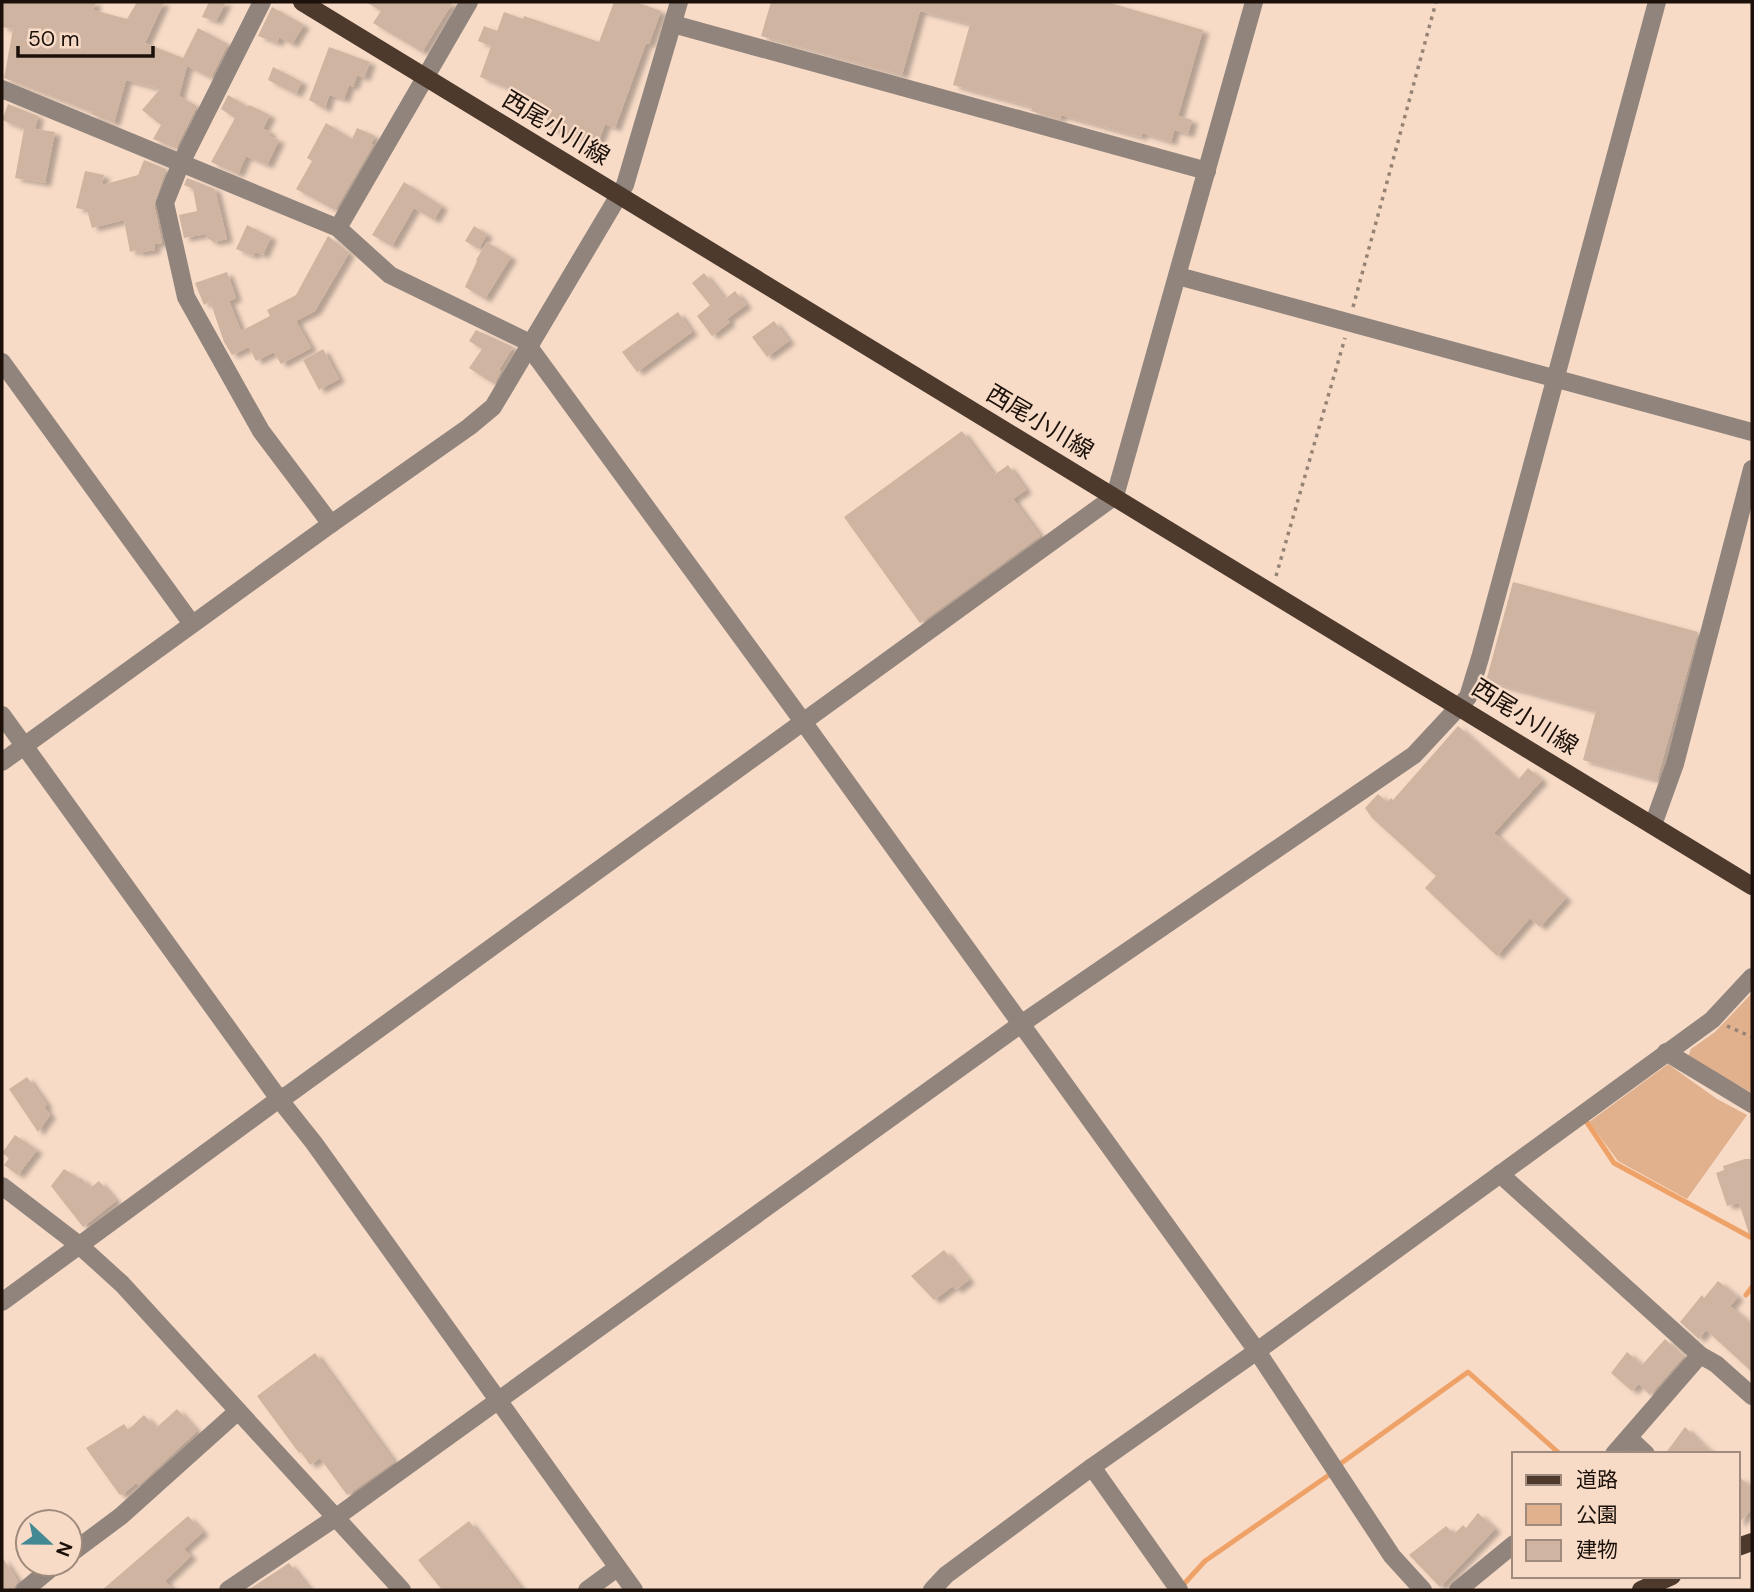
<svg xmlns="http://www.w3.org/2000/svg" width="1754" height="1592" font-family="'DM Sans','Noto Sans JP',sans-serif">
<defs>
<filter id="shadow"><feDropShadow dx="6" dy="3.5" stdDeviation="2" flood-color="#0004"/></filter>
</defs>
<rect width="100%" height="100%" fill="#f7dbc7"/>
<g fill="#e1b08d">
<path d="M1752,993v100l-64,-36 3,-8 24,-17z"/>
<path d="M1668,1064l49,35 30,16 -60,84 -69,-38 -29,-39z"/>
</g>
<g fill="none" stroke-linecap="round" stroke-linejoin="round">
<g stroke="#efa268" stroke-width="5">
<path d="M1586,1121l28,42 138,75"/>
<path d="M1746,1295l6,-8"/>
<path d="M1340,1464l128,-92 92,82"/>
<path d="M1183,1585l22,-24 124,-86"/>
</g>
</g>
<g fill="#cfb4a1" filter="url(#shadow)">
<path d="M2,2h94l-3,8 34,9 10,-17h27l-19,41 38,15 15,-30 30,16 -17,34 -24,-12 -8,30 18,10 -21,42 -23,-9 8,-14 -19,-15 18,-21 -34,-9 -12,43 -23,-9 1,-2 -88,-34 9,-49 -11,-2z"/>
<path d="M209,2h17l-10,19 -14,-4z"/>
<path d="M366,2h87l-31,50 -49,-29 8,-12z"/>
<path d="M614,2h22l25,9 -12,33 -3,-1 -31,85 -10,-4 -9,24 -47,-20 -6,-24 -34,-12 1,-3 -30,-12 11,-31 -13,-5 6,-15 13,5 7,-19 19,7 1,-3 75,26z"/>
<path d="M771,2h336l96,28 -25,86 14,4 -4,14 -14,-4 -3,12 -29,-9 -1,4 -80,-22 -1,4 -29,-8 1,-4 -79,-22 17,-61 -50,-13 -18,64 -141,-39z"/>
<path d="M272,7l32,18 -12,19 -13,-7 -2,6 -19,-7z"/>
<path d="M329,47l41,15 -6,16 -7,-3 -4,12 -4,-2 -5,14 -15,-4 -4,14 -16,-9z"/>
<path d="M273,67l29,15 -6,12 -28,-14z"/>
<path d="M228,95l20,12 1,-2 21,10 -7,14 8,3 -2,4 10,4 -12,25 -21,-9 -8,18 -27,-12 24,-44 -14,-9z"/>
<path d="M8,104l30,12 -3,13 20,3 -10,51 -30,-5 9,-49 -22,-9z"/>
<path d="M326,123l26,16 5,-11 18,8 -4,8 2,1 -38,65 -39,-21 16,-28 -5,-3z"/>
<path d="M144,160l22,9 -12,36 8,38 -8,1 1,6 -18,3v-3l-7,2 -6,-32 -32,8 -5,-18 -11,-2 9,-37 19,4 -2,10 36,-10z"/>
<path d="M187,178l28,11 12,50 -13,3 -7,-4 -1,-4 -22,4 -5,-23 18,-4 -4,-22 -9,-4z"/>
<path d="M404,182l38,24 -8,14 -20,-12 -22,38 -20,-11z"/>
<path d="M247,225l24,12 -8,18 -8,-3 -2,4 -17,-7z"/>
<path d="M474,226l13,8 -8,15 -14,-8z"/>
<path d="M328,236l21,17 -34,58 -19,10 15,27 -30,16 -7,-12 -18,9 -7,-14 -17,8 -8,-13 -14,-41 -6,4 -9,-22 32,-11 9,26 -7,3 12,30 29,-15 -3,-6 29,-15z"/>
<path d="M487,242l24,15 -26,42 -20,-12 12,-26 -1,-1z"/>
<path d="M704,273l21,26 10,-8 11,14 -19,14 3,3 -18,14 -15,-20 13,-11 -18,-22z"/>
<path d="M678,312l14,20 -55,40 -15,-20z"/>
<path d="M774,321l15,20 -22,16 -15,-20z"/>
<path d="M476,330l37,17 -14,23 2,1 -7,13 -25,-16 13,-19 -13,-8z"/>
<path d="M323,349l16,30 -20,11 -16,-30z"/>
<path d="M962,431l32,44 14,-10 18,25 -13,9 27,37 -120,87 -76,-106z"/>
<path d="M1513,582l185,50 -41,148 -74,-20 13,-49 -110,-30z"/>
<path d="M1458,726l60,54 10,-12 14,12 -48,53 72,65 -26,29 -10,-9 -33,38 -72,-68 11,-12 -64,-58 -7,-10 13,-14 9,8 4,-4 2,2z"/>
<path d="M27,1077l20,28 -3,2 6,8 -12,17 -29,-43z"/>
<path d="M15,1135l22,15 -19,25 -14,-10 5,-7 -7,-5z"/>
<path d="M1745,1159h7v75h-3l-10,-31 -12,3 -11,-33 8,-3 -1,-4z"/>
<path d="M64,1169l16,10 1,-1 9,10 9,-7 17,20 -33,26 -32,-41z"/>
<path d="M944,1250l25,30 -13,10 -3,-4 -19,14 -23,-24z"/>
<path d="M1718,1281l20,16 -8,9 22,19v47l-46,-42 -7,9 -19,-17 22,-27 2,3z"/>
<path d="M1665,1339l19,17 -34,39 -11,-11 -7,7 -21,-18 16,-21 15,13z"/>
<path d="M315,1353l79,109 -47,33 -27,-37 -10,7 -9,-13 -2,1 -42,-57z"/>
<path d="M177,1409l20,22 -58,54 -3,-2 -14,12 -3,-1 -33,-46 38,-24 4,6 16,-15 12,13z"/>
<path d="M1685,1427l16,16 13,11h-49z"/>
<path d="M1738,1476l14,12v21l-14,15z"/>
<path d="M1478,1513l17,16 -55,58 -31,-32 37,-29 8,8 9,-9 3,3z"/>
<path d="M188,1516l15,16 -19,17 7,7 -26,25 8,9h-71z"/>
<path d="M469,1521l53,69h-80l-24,-30z"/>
<path d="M2,1557l16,24 -6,9h-10z"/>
<path d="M289,1563l21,27h-62z"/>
</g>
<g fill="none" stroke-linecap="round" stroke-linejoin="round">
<g stroke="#978375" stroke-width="3.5" stroke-dasharray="3.5 5" stroke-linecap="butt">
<path d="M1353,307l83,-305"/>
<path d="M1276,576l69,-238"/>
<path d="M1727,1026l25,11"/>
</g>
<g stroke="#90847c" stroke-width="18">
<path d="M262,2l-81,161 -16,40 21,94 75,134 70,93"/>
<path d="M673,24l534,147"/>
<path d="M2,89l336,139 52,47 134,65 280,383 453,628 135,205 31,34"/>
<path d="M338,228l131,-226"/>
<path d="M1178,276l574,156"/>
<path d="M2,362l190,262"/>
<path d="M2,715l277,384 35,44 320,447"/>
<path d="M2,762l329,-238 138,-97 24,-20 132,-222 54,-183"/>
<path d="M1653,825l22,-61 77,-295"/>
<path d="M1666,1052l86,52"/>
<path d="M1500,1174l200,181 16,9 36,32"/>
<path d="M2,1186l77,59 43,39 280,306"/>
<path d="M2,1302l277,-203 10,-5 826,-598 139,-494"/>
<path d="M1629,1438l17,16"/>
<path d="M1614,1454l86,-99"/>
<path d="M1092,1467l87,123"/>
<path d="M70,1554l51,-38 117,-105"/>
<path d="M25,1590l31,-26"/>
<path d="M228,1590l107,-72 686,-494 393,-269 54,-58 12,-39 177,-656"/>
<path d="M587,1590l30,-22"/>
<path d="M932,1590l14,-15 146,-108 165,-116 455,-331 40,-43"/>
<path d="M1458,1590l56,-46"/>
</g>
<g stroke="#4d3a2d" stroke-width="18">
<path d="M302,2l1450,884"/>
<path d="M1738,1547l14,-5"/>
<path d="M1641,1590l31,-14"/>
</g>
</g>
<g text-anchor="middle" stroke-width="5" stroke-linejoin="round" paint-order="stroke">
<g font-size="24" fill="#1b110a" stroke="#f7dbc7">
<text transform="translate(556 128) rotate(31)" y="8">西尾小川線</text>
<text transform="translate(1040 422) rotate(31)" y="8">西尾小川線</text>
<text transform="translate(1525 717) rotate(32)" y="8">西尾小川線</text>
</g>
</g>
<rect width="1754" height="1592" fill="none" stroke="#1b110a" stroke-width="7"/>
<rect x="1512" y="1452" width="228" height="126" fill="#f7dbc7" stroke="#9f8a7b" stroke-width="2"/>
<rect x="1526" y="1475" width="35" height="10" fill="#4d3a2d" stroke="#9f8a7b" stroke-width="2"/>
<text x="1576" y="1487" font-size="21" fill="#1b110a">道路</text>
<rect x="1526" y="1504" width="35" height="21" fill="#e1b08d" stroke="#9f8a7b" stroke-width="2"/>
<text x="1576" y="1522" font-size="21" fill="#1b110a">公園</text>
<rect x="1526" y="1540" width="35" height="21" fill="#cfb4a1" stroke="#9f8a7b" stroke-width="2"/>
<text x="1576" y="1557" font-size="21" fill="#1b110a">建物</text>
<g transform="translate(49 1543) rotate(112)"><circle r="33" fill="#f7dbc7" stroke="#9f8a7b" stroke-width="2"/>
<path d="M0-5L12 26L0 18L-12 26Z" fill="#438993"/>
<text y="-10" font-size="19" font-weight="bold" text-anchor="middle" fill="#1b110a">N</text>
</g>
<path d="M18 46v10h135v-10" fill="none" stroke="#1b110a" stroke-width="3.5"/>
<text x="28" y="46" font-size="21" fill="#1b110a" stroke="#f7dbc7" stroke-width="5" paint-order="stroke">50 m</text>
</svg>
